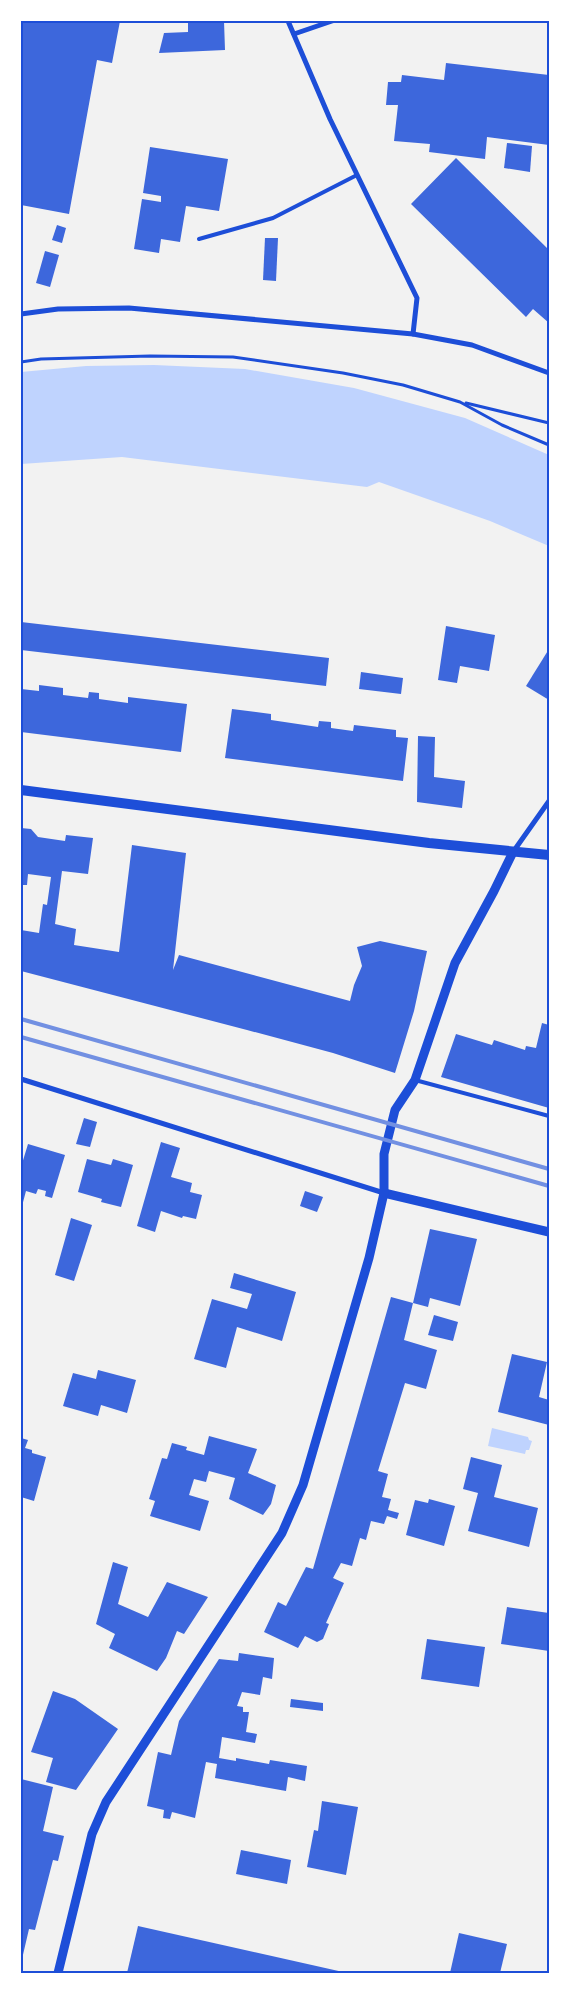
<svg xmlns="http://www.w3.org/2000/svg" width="570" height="1994" font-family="Cabin,sans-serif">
<rect width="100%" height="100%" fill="#f2f2f2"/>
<g fill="#bfd3fe">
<path d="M154,365l91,4 109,19 111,30 84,37v91l-59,-25 -111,-39 -12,5 -245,-30 -101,7v-92l65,-6z"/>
<path d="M492,1428l36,9 1,3 3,1 -3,9h-3l-1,4 -37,-8z"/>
</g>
<g fill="#3d67dc">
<path d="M21,21h99l-8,42 -15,-3 -28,154 -48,-9z"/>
<path d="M188,21h36l1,29 -66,3 5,-20 24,-1z"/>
<path d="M446,63l103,12v70l-62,-8 -2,22 -56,-7 1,-8 -36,-3 4,-36h-12l2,-23h13l1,-7 42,5z"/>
<path d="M507,143l25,3 -2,26 -26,-4z"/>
<path d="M150,147l78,12 -9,52 -33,-5 -6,36 -19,-3 -2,14 -25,-4 8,-50 19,3v-6l-18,-3z"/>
<path d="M456,158l93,92v73l-16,-14 -7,8 -115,-113z"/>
<path d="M57,225l9,3 -4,15 -10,-3z"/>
<path d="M265,238h13l-2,43 -13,-1z"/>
<path d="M45,251l14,4 -9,32 -14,-4z"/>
<path d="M21,622l308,36 -3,28 -305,-36z"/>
<path d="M446,626l49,9 -6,36 -29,-5 -3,17 -19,-3z"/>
<path d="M549,649v51l-23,-14z"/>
<path d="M361,672l42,6 -2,16 -42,-5z"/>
<path d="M39,685l24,3v7l25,3 1,-6 10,1v6l29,4v-6l59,7 -6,48 -160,-20v-43l18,2z"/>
<path d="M232,709l39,5v6l47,7 1,-6 12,1v6l22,3 1,-6 42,5v7l12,1 -5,43 -178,-23z"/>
<path d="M418,736l17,1 -1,40 31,4 -3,27 -45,-6z"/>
<path d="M21,828l10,1 7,8 27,4 1,-6 27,3 -5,36 -26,-3 -7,53 21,5 -2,16 45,7 13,-107 54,8 -13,117 6,-15 171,46 4,-16 8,-19 -5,-19 23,-6 47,10 -13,60 -19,62 -62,-20 -86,-23 -226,-59v-41l18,3 4,-29 4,1 4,-28 -23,-3 -1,11h-6z"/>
<path d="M542,1023l7,2v83l-108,-31 15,-43 36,11 2,-5 31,10 1,-4 10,2z"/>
<path d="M84,1118l13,4 -7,25 -14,-3z"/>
<path d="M161,1142l19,6 -9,29 21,6 -2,9 12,3 -6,24 -13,-3 -1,2 -21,-7 -6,21 -18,-6z"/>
<path d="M28,1144l37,11 -13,43 -7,-2 1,-5 -8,-2 -2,5 -10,-3 -4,15 -1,-39z"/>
<path d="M87,1159l24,6 2,-6 20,6 -12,42 -20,-5 1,-3 -24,-7z"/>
<path d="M305,1191l18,6 -6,15 -17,-6z"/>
<path d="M71,1218l21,7 -18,56 -19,-6z"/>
<path d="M430,1229l47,10 -17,67 -30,-8 -2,9 -15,-4 -9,37 33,10 -11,39 -21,-6 -27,88 10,3 -6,23 9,2 -3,11 11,3 -2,6 -10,-3 -3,8 -13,-3 -5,19 -6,-2 -8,28 -11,-3 -8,15 11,5 -18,40 3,1 -6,15 -6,3 -12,-6 -7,12 -34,-16 14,-30 8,4 20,-39 7,2 78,-272 22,6z"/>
<path d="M234,1273l62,19 -14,49 -45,-14 -11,41 -32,-9 18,-60 35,10 5,-15 -22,-6z"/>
<path d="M434,1315l24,7 -5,19 -25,-6z"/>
<path d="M512,1354l35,8 -8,35 10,3v25l-51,-13z"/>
<path d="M98,1370l38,10 -9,33 -26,-8 -3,11 -35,-10 10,-33 23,6z"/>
<path d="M209,1436l48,13 -9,24 28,12 -5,19 -8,11 -34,-16 6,-21 -26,-7 -3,11 -12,-3 -5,16 20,6 -9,30 -50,-15 5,-15 -6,-2 13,-41 5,1 5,-16 15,4 -1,3 18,5z"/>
<path d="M21,1438l7,2 -3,8 7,2v3l14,4 -12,44 -13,-4z"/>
<path d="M471,1457l31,8 -8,32 44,11 -9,39 -61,-16 10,-38 -15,-4z"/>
<path d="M429,1499l26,7 -11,40 -38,-11 9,-35 13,3z"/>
<path d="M113,1562l15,5 -10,37 30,13 19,-35 41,15 -24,37 -7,-3 -11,27 -9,13 -48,-23 6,-14 -19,-10z"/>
<path d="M507,1607l42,6v38l-48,-7z"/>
<path d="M427,1639l58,8 -6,40 -58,-8z"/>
<path d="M239,1653l35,5 -2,21 -9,-2 -3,18 -18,-3 -5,14 6,1v5h6l-3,20 11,2 -2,9 -33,-6 -3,21 17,3v-3l33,6 1,-4 37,6 -2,15 -17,-4 -2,14 -71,-13 2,-14 -11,-2 -11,56 -23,-6 -2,7 -7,-1 1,-8 -17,-4 11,-54 13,3 8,-34 40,-62 19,2z"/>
<path d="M53,1691l22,8 43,30 -42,61 -30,-8 7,-24 -22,-6z"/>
<path d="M291,1699l32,4v8l-33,-4z"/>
<path d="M21,1779l32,8 -10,44 21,5 -6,25 -5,-1 -18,70 -6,-1 -7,30z"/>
<path d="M322,1801l36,6 -12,68 -39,-8 7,-37 4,1z"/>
<path d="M241,1850l50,10 -4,24 -51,-10z"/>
<path d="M138,1926l205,46v1h-216z"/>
<path d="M459,1933l48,11 -7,29h-50z"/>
</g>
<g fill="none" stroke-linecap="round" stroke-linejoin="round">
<g stroke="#1d4ed8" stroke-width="3">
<path d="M21,362l20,-3 109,-3 83,1 110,16 60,12 57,17 42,23 47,20"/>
<path d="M466,403l83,20"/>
</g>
<g stroke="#1d4ed8" stroke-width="4">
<path d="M199,239l74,-21 84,-43"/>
<path d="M415,1080l134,36"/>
</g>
<g stroke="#1d4ed8" stroke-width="5">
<path d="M288,21l42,98 87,179 -4,36"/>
<path d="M294,34l38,-13"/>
<path d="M21,314l37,-5 71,-1 284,26 59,11 77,28"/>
<path d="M513,852l36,-51"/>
<path d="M21,1079l363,114"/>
</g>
<g stroke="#1d4ed8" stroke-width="9">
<path d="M384,1193l165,39"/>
<path d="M58,1973l34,-139 14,-32 176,-269 21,-48 66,-227 15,-65v-39l11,-44 20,-30 40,-117 39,-72 19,-39"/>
</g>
<path stroke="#1d4ed8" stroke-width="10" d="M21,790l408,53 120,12"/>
<g stroke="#7290e2" stroke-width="4">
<path d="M21,1019l528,150"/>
<path d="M21,1037l528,149"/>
</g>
</g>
<rect width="570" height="1994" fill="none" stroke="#ffffff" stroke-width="45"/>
<rect x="22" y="22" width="526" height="1950" fill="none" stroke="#1d4ed8" stroke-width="2"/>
</svg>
